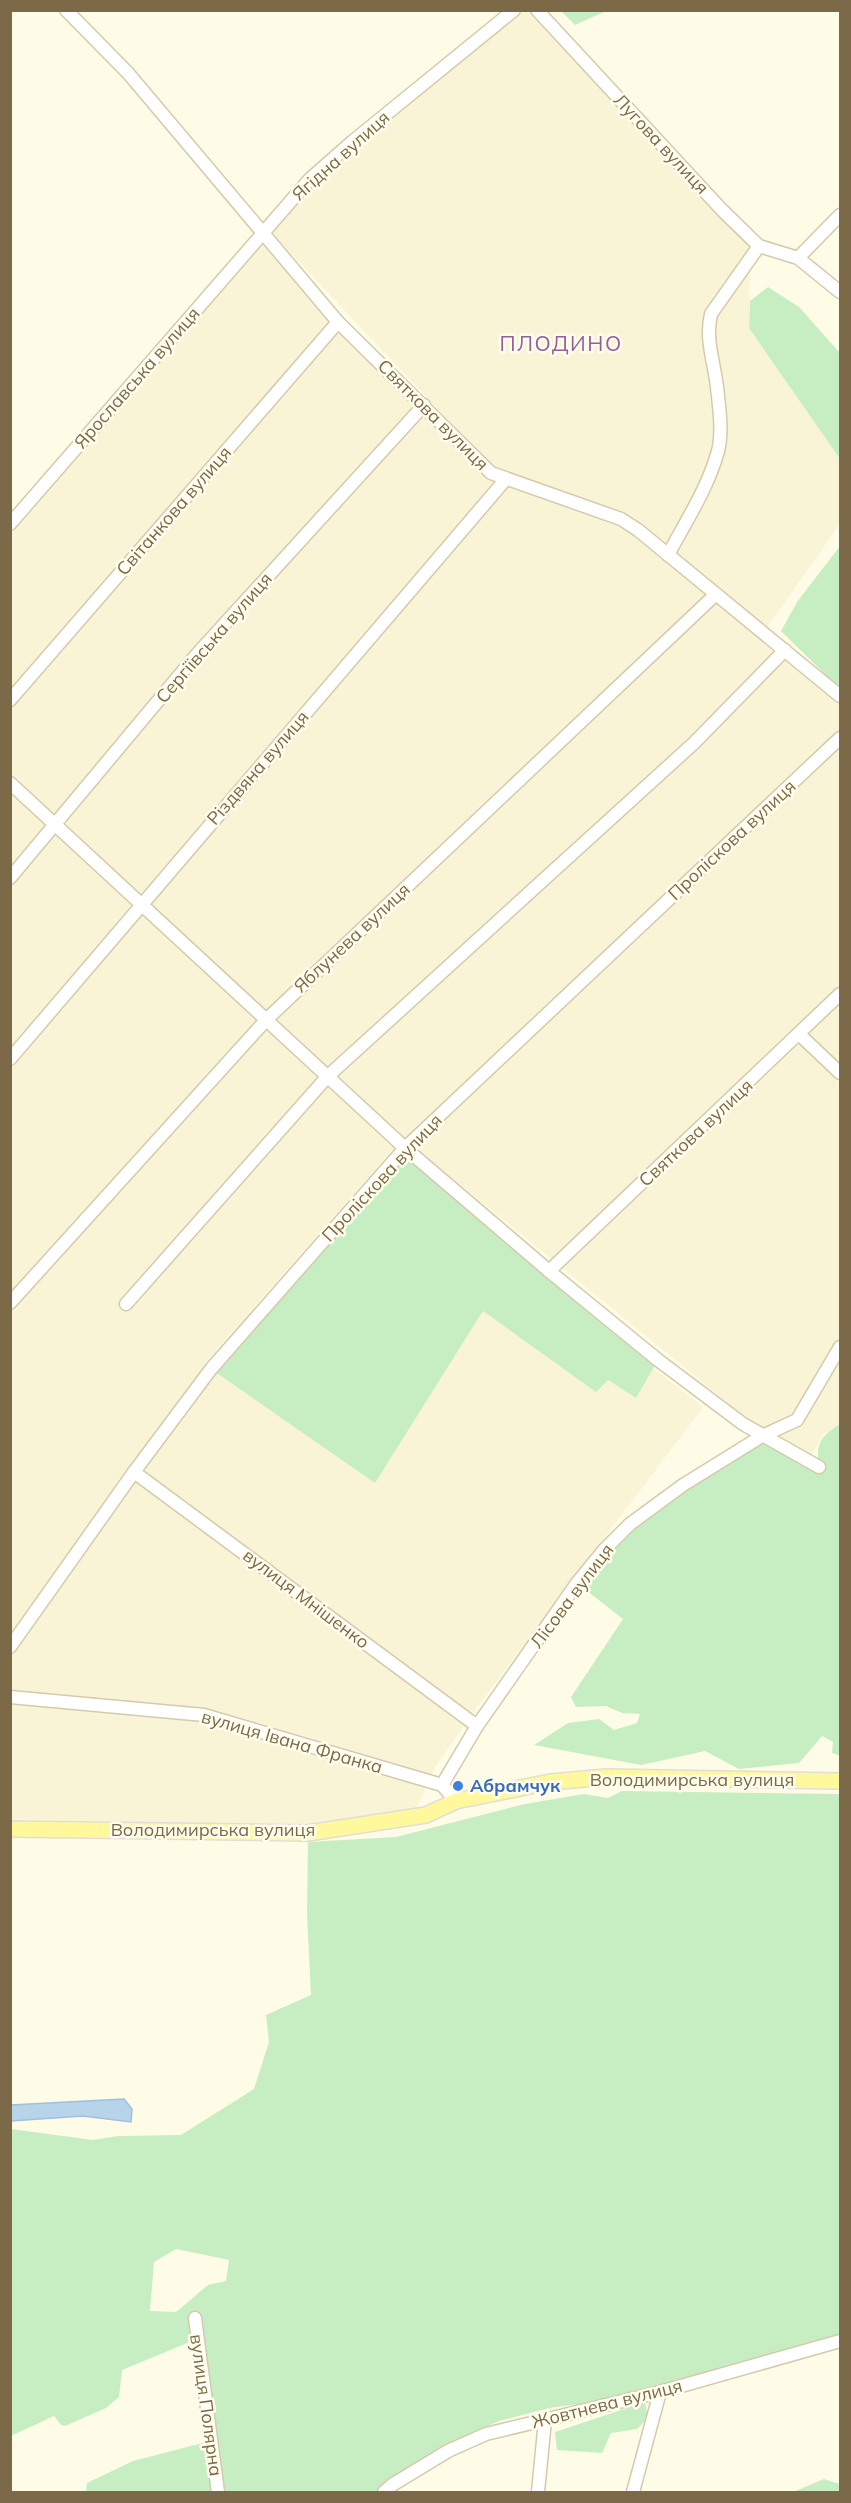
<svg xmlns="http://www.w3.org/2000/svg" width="851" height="2503" font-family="Mulish,sans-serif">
<rect width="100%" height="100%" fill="#fefce6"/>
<g fill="#f9f4d6">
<path d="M524,11h3l223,237 -1,80 91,131v65l-81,115 81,65v720l-17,11 -11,19 -52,-25 -357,-291 -199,226 171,118 108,-171 113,80 12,-12 28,18 17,-29 50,39 -226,300 -42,60 -20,44 -102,15 -302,-7v-751l497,-584 -236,-251 42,-51z"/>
<path d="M263,241l66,81 165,162 -483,568v-517z"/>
</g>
<g fill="#c7eec2" fill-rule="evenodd">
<path d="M561,11h45l-31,14z"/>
<path d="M768,287l31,20 41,46v106l-91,-131 1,-27z"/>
<path d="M840,546v143l-59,-58 16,-29z"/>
<path d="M405,1148l253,212 -22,38 -28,-18 -12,12 -113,-81 -108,172 -164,-114z"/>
<path d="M840,1424v332l-8,-3 1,-11 -11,-6 -23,27 -60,6 -34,-18 -64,14 -107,-20 34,-22 31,-4 15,11 23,-7 3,-9 -18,-1 -16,-7 -30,1 -5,-10 52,-78 -46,-36 52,-59 133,-88 57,30c-4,-24 3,-30 21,-42z"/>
<path d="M622,1791l218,3v540l-69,22 -168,45 -54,7 -50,13 -27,12 -29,18 -16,8 -49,33h-292l1,-9 46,-22 85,-22 -21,-100 -75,31 -3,27 -13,11 -41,18 -4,-1 -7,-9 -43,20v-307l82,11 25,-4 63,-1 73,-46 15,-47 -3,-27 45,-20 -4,-81 1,-72 88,-5 129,-33 59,-10 24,4zM176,2249l53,11 -3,21 -18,4 -32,27 -26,-1 4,-49z"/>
<path d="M645,2402l3,16 -11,11 -26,4 -9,20 -45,-3 -2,-18z"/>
<path d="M824,2479l16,5 -1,8h-46z"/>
</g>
<path fill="#b8d4ea" stroke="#9dc0dd" stroke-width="1.5" d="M124,2099l8,10 -1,13 -48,-6 -72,5v-16z"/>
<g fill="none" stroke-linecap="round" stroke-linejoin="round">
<g stroke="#d4caad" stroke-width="15">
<g id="minor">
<path d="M66,10l62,63 210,249 153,151 130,46 17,11 202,166"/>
<path d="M537,10l185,200 37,36 39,12 42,34"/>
<path d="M798,258l42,-43"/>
<path d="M10,524l300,-345 42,-37 162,-132"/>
<path d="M668,555c18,-34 40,-67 50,-104 5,-19 1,-45 -1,-64 -3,-26 -12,-47 -6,-73l48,-68"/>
<path d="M10,700l328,-378"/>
<path d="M10,783l395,365 144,123 109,89 85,64 76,43"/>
<path d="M10,878l188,-225 226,-248"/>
<path d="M800,1035l40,38"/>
<path d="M10,1059l496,-580"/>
<path d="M549,1271l291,-277"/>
<path d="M10,1303l257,-284 448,-424"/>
<path d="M126,1304l202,-228 366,-333 91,-93"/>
<path d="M134,1472l343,254"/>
<path d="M10,1647l124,-175 77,-103 194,-221 435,-410"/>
<path d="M10,1697l194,18 238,70 14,16"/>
<path d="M442,1785l35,-59 100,-143 27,-33 26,-26 53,-39 79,-49 35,-16 43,-73"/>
<path d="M195,2318l23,174"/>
<path d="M384,2492l8,-7 56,-34 38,-17 174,-42 180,-51"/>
<path d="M538,2492l7,-72"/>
<path d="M633,2492l27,-100"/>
</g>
</g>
<g stroke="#e2ded7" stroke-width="18">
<path id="major" d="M10,1829l298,4 118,-18 30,-14 94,-19 57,-5 233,4"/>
</g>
<use href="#minor" stroke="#fff" stroke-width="12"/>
<use href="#major" stroke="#fff89c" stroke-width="15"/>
</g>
<circle fill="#3f7fe0" stroke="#fffdee" stroke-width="2" cx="458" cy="1786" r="6"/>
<g text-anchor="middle" stroke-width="5" stroke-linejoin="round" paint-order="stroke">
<g font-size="18" fill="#7b6947" stroke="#fffdee">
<text transform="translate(661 144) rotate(47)" y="6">Лугова вулиця</text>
<text transform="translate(341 156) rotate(-42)" y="6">Ягідна вулиця</text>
<text transform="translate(137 378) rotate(-49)" y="6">Ярославська вулиця</text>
<text transform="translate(433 415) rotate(45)" y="6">Святкова вулиця</text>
<text transform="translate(174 511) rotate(-49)" y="6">Світанкова вулиця</text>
<text transform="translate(214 638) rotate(-49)" y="6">Сергіївська вулиця</text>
<text transform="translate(258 768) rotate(-49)" y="6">Різдвяна вулиця</text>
<text transform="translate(732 840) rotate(-43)" y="6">Проліскова вулиця</text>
<text transform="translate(352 938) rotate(-43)" y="6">Яблунева вулиця</text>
<text transform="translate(696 1133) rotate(-43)" y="6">Святкова вулиця</text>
<text transform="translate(382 1178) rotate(-47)" y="6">Проліскова вулиця</text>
<text transform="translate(572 1596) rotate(-53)" y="6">Лісова вулиця</text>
<text transform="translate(306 1599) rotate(37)" y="6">вулиця Мнішенко</text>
<text transform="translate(292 1742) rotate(16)" y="6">вулиця Івана Франка</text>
<text x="692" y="1786">Володимирська вулиця</text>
<text x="213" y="1836">Володимирська вулиця</text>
<text transform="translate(607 2404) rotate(-14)" y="6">Жовтнева вулиця</text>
<text transform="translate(206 2405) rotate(82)" y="6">вулиця Полярна</text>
</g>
<g font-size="18" font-weight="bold" fill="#366cbe" stroke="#fffdee" text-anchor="start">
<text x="470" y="1792">Абрамчук</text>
</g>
<g font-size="21" letter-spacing="1.5" fill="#955f97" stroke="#fffdee">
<text x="561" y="351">ПЛОДИНО</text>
</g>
</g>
<rect width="851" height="2503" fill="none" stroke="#7b6947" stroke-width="24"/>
</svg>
